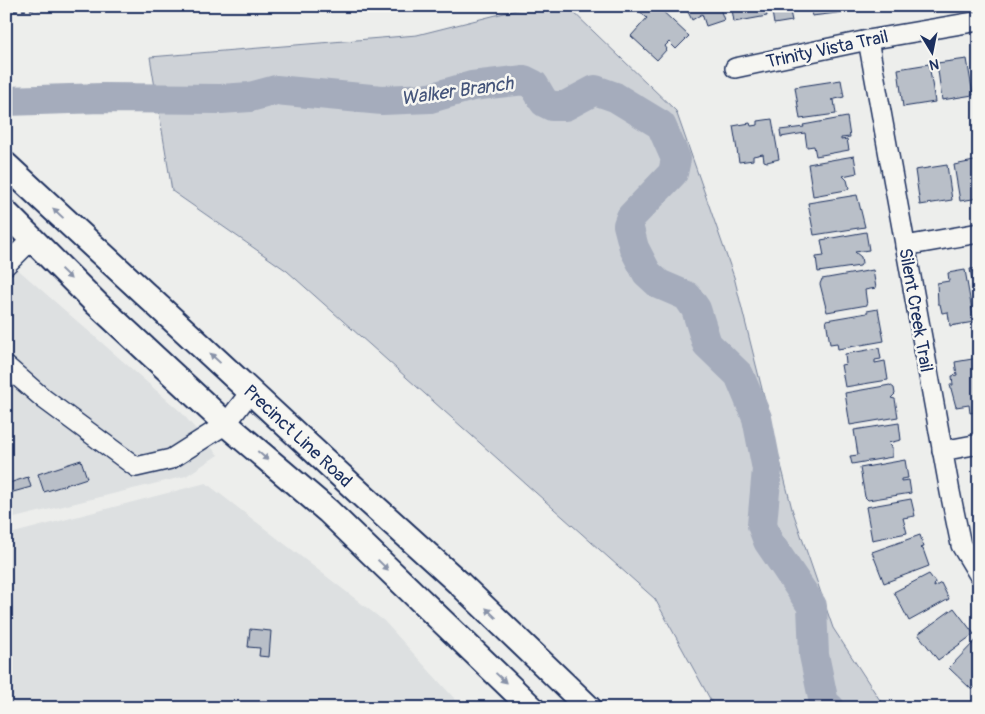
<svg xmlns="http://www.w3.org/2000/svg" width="985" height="714" font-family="Pangolin,sans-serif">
<rect width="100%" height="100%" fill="#edeeec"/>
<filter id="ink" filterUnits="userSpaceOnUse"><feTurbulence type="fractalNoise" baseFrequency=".02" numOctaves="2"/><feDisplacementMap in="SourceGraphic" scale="10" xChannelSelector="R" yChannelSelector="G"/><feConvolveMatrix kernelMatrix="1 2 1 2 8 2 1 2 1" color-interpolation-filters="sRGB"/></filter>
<g filter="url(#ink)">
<g fill="#dde0e1">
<path d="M6,259l175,153 37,43 -32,21 -180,44z"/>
<path d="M206,483l178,138 79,87h-457v-173z"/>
</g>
<path fill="#ced2d7" stroke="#74809a" d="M532,6h35l109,105 58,166 58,232 41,119 52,80h-170l-60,-109 -368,-328 -115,-80 -22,-134 267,-22z"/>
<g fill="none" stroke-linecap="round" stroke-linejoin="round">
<path stroke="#a5acbc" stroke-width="30" d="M6,101l96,-3 119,1 29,-2 26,-7 106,10 48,-2 42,-12 52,-6 10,5 10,17 8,4h13l30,-16 20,7 46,28 15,34 -3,14 -42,44 -3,8 6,23 13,25 12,11 28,12 9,13 11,35 32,31 18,43 10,51 -5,56 6,16 44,65 2,49 10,48 6,5"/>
</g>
<g fill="#b9bfc8" stroke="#1b2f5e">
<path d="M634,6h23l32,30 -13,13 -7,-7 -4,4 2,3 -10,11 -26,-24 16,-18z"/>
<path d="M685,6h34l5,14 -18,6 -4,-12 -10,6z"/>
<path d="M734,6h31l2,10 -33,6 -2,-13z"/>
<path d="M771,6h32l-8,4 -6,-3 3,14 -18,3z"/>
<path d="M810,6h34l1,6 -33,4z"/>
<path d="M967,59l6,36 -31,5 -5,-37z"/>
<path d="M929,64l6,38 -32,5 -5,-38z"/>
<path d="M841,80l3,17 -13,3h3l2,14 -36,5 -5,-32z"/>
<path d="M847,117l3,20 -9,1v2l6,-1 2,11 -33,6 -2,-10 -7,1 -2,-14 -24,4 -1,-7 24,-3 -1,-2z"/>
<path d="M772,119l7,40 -12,3 -3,-1 -1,-7 -10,2v4l-14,2 -6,-36 17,-3 1,3 7,-1v-4z"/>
<path d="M854,156l3,17 -14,3 4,4 2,8 -3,2 -33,6 -5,-32z"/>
<path d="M979,160v38l-19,3 -6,-36z"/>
<path d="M947,165l5,35 -32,5 -5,-35z"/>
<path d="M857,195l8,32 -51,8 -6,-32z"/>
<path d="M866,232l3,18 -14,2 6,5 1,6 -2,3 -42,6 -2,-15 8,-1 -3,-16z"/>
<path d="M979,268v42h-2l-7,-41z"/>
<path d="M873,270l3,18 -11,2 2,15 -40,7 -7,-28 2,-5z"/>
<path d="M965,270l9,52 -24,4 -2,-14 -6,1 -2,-9h-2l-1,-21 12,-2 -1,-8z"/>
<path d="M878,309l6,32 -46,8 -1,-6 -7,1 -4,-24 41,-7v-2z"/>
<path d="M879,348l2,11 -6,1v3l10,-2 3,19 -43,7 -4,-22 5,-1 -1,-10z"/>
<path d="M978,358l1,53 -9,2 -1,-8 -13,2 -6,-22h3l-1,-9 5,-1 -2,-13z"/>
<path d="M890,385l4,3 1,6 -4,4 4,1 3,18 -48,8 -5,-32z"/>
<path d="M899,423l2,17 -13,3 4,4v10l-40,7 -2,-8 8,-1 -4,-25z"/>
<path d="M81,460l6,18 -43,14 -6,-18z"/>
<path d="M905,460l3,18 -7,1v2l8,-1 2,13 -43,7 -3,-3 -5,-29z"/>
<path d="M28,477l3,10 -25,7v-10z"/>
<path d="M911,499l4,17 -12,2 4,15 -35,7 -6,-33z"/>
<path d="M920,535l4,12 -4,1 3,1 6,17 -45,17 -12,-31z"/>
<path d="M929,574l6,8 -1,5 7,-4 8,16 -40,22 -15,-29z"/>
<path d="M954,608l20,26 -36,26 -20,-26z"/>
<path d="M250,629l21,2 -2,26 -10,-1 1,-8 -12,-1z"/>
<path d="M978,638l1,45 -7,7 -23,-22z"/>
</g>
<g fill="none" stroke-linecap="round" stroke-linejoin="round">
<g stroke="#1b2f5e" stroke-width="22">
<g id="minor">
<path d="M868,40l82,452 11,53 18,30"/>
<path d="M735,68l133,-28 111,-19"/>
<path d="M905,246l74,-13"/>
<path d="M6,265l25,-25"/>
<path d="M6,366l38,33 92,68 35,-8 55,-35 25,-33"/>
<path d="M942,451l37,-7"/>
</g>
</g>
<g stroke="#1b2f5e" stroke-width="28">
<g id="major">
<path d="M6,165l359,333 95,86 129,124"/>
<path d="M6,213l91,91 129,120 102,87 204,197"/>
</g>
</g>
<path stroke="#1b2f5e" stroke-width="3" stroke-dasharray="4 4" stroke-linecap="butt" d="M6,11l65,-5"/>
<use href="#minor" stroke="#f6f6f2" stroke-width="19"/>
<use href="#major" stroke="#f6f6f2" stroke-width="24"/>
</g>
<defs><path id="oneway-solid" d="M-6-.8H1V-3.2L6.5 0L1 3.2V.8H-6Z" transform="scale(1.25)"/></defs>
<g fill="#8892a8">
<use href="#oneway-solid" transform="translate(58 213) rotate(-137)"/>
<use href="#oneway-solid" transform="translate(66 274) rotate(44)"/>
<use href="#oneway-solid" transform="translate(215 358) rotate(-137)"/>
<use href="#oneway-solid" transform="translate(263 456) rotate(41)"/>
<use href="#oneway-solid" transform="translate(383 565) rotate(44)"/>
<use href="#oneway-solid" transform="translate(491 613) rotate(-136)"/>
<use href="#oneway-solid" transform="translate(501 678) rotate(43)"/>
</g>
</g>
<g text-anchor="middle" stroke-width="5" stroke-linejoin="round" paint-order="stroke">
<g font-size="18" fill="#1b2f5e" stroke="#f6f6f2">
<text transform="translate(827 49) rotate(-12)" y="6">Trinity Vista Trail</text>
<text transform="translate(916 310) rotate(80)" y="6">Silent Creek Trail</text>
<text transform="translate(298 436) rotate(43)" y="6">Precinct Line Road</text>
</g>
<g font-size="19" font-style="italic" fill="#44547a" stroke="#f6f6f2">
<text transform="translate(457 90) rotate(-8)" y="7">Walker Branch</text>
</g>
</g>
<rect width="985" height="714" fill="none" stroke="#f6f6f2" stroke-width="25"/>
<rect x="12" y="12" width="960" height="689" fill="none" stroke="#1b2f5e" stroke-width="2" filter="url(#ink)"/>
<g transform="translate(932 52) rotate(170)" stroke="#f6f6f2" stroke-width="4" paint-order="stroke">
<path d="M0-4L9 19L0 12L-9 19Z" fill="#1b2f5e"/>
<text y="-8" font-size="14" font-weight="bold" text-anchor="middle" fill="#1b2f5e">N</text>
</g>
</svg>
